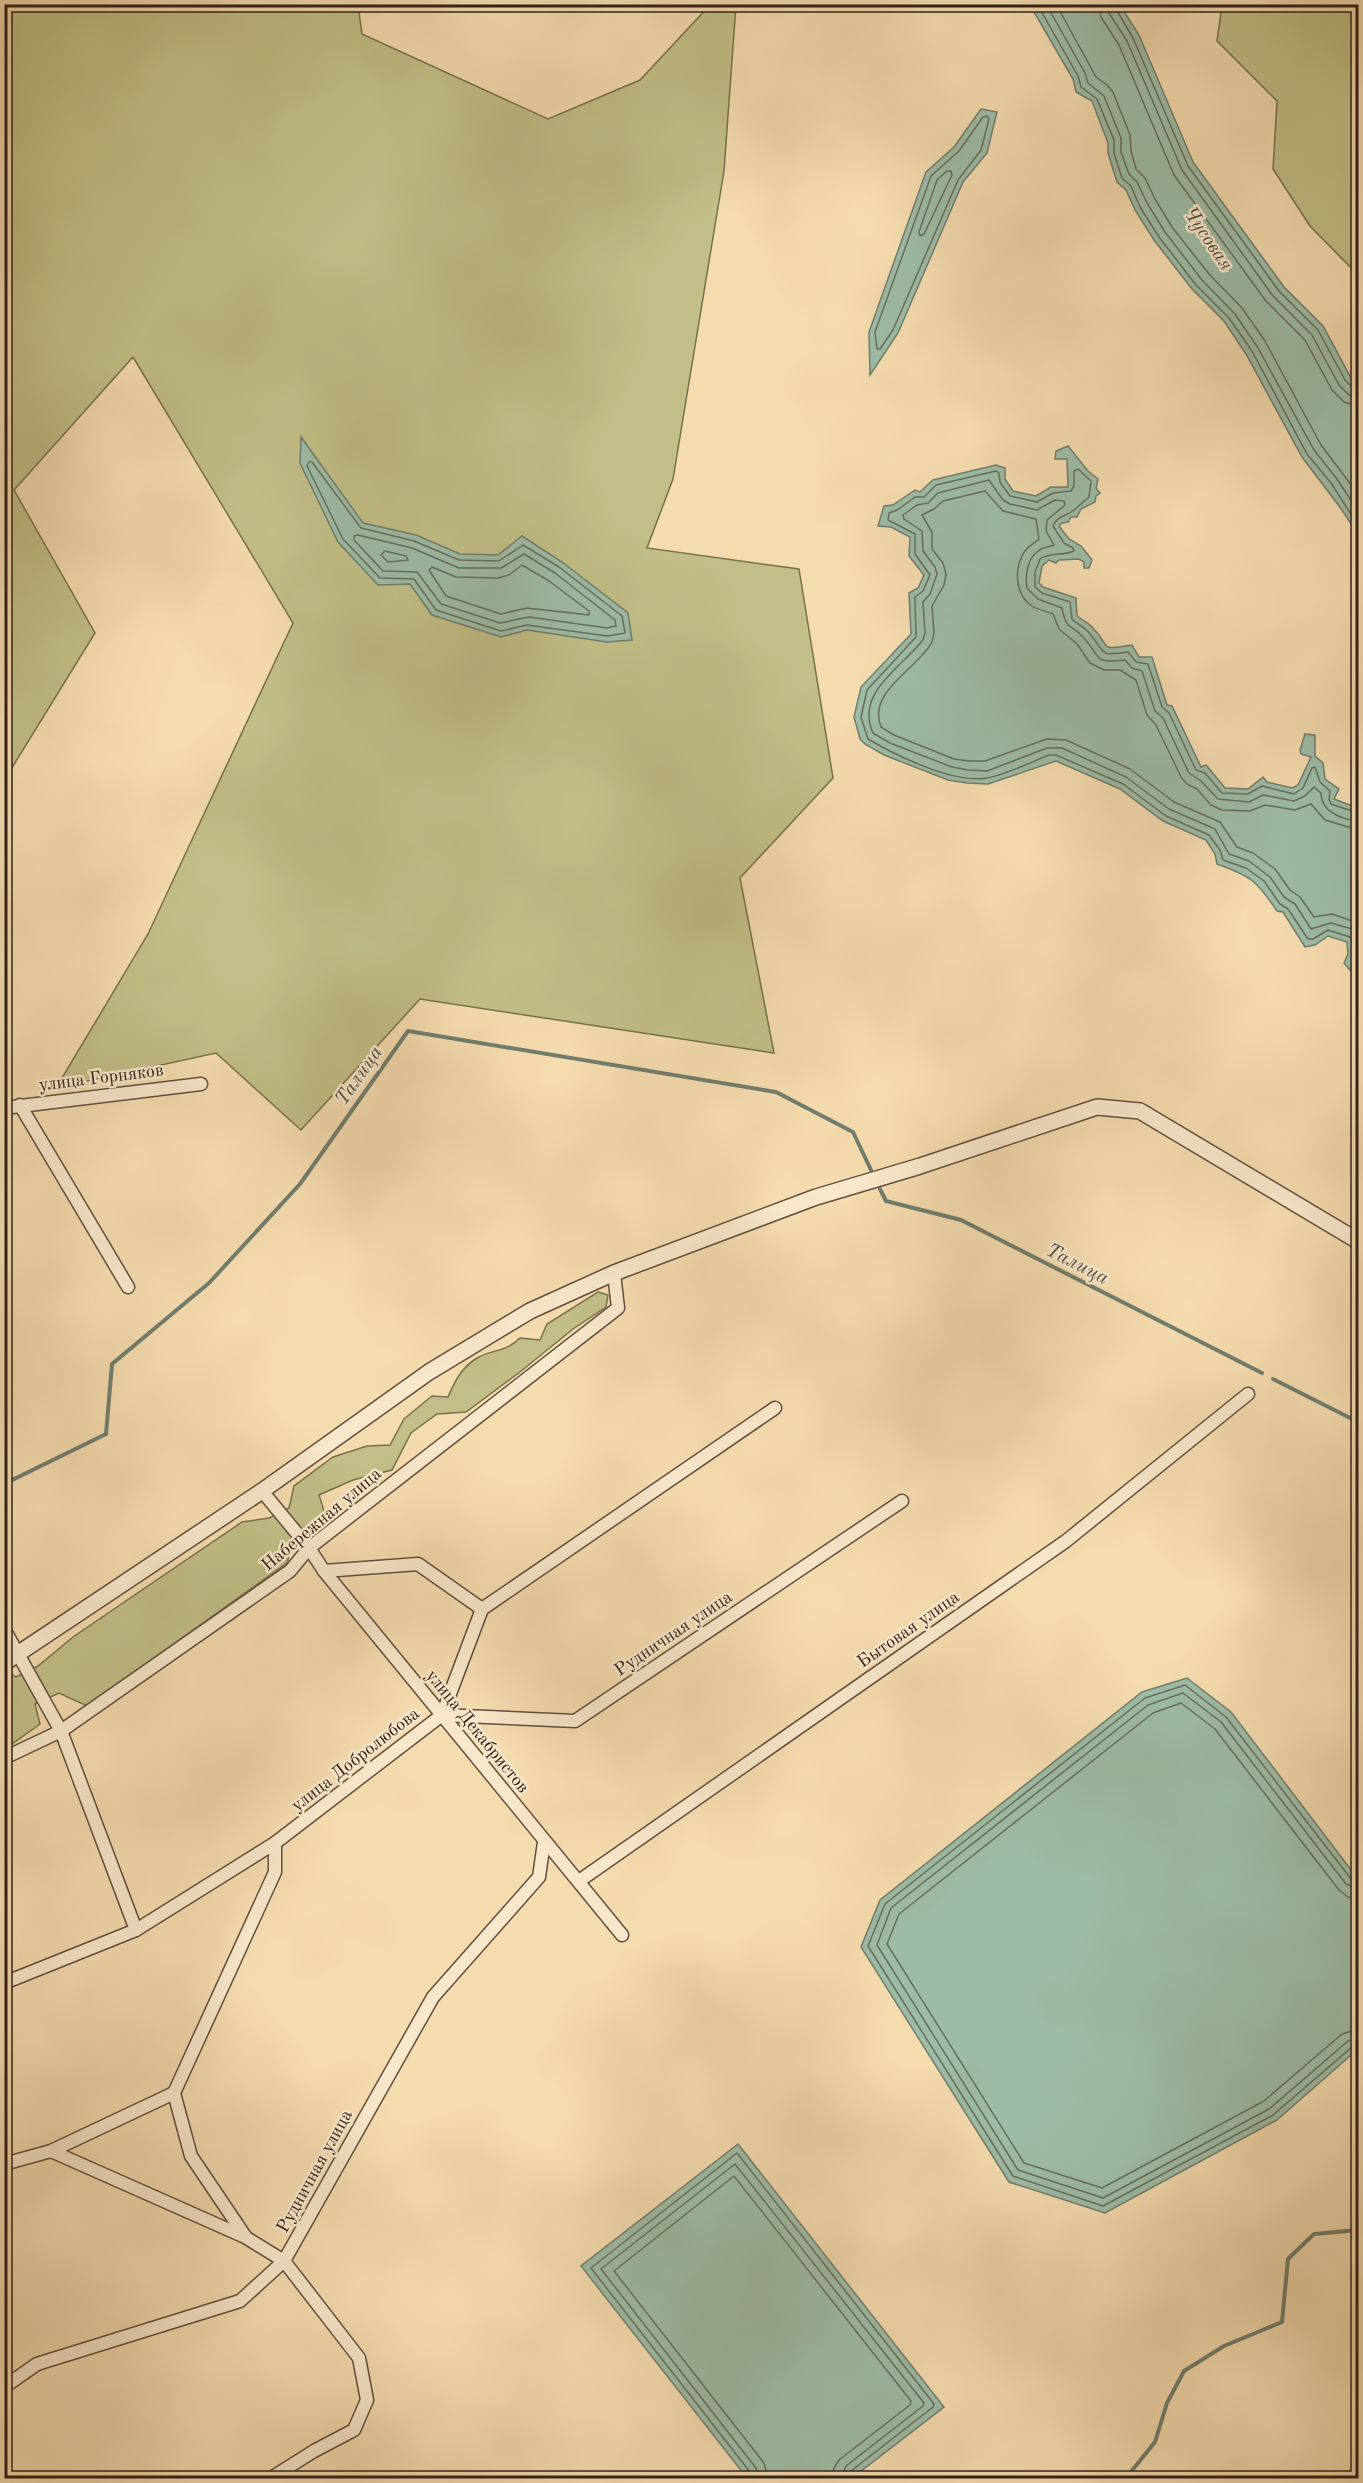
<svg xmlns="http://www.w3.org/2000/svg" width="1363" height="2483" font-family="'Old Standard TT',serif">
<rect width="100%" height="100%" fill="#f5dcaf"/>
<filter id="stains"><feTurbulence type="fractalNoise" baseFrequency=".00333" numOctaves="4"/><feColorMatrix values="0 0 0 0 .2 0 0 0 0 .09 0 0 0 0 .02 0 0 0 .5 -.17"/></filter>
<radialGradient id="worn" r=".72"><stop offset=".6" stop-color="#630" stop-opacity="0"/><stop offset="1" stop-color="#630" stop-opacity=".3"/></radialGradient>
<g fill="#c1bf87" stroke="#78704f" stroke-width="1.5">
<path d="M5,5h353l4,29 186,85 92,-39 70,-75h26l-12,166 -51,308 -26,69 152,21 34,209 -93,100 34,175 -354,-54 -119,131 -85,-77 -160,35 92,-154 145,-311 -160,-266 -119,133 81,143 -90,146z"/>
<path d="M1222,5h136v270l-48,-49 -37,-57 4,-68 -60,-60z"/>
<path d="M598,1292l10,3 -2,12 -33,22 -53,43 -54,40 -29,2 -26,19 -19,37 -39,10 -34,15 8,26 -34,21 -6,21 -200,143 -28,-13 -24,11 5,20 -35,25 -1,-79 12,7 22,-11 35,-29 169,-115 27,-4 20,-10 5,-22 39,-29 34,-11 23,-1 14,-26 28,-23 16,1c7,-16 13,-29 29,-39 17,-10 26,-4 43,-20l20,2 7,-16z"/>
</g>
<g fill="#9dbca7" stroke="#717e6d" stroke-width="1.5">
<path d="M1030,5h90l19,30 54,127 91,125 39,39 27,50 8,9v158l-4,-15 -12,-18 -40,-53 -56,-103 -22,-33 -32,-32 -38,-49 -19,-30 -9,-20 -9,-8 -9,-29v-10l-16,-42 -16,-9 -3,-13z"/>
<path d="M981,109l16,3 -10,41 -24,29 -65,151 -28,42 -1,-43 57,-160 28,-25z"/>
<path d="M301,437l62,86 53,12 44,19 38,1 24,-19 40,26 66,51 4,27 -25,2 -80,-12 -26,7 -69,-22 -22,-31 -32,1 -40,-43 -38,-79z"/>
<path d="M1068,446l20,25 10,8 -2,9 4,5 -4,3 -1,6 -14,7 -4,8h-6l-3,5 -6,1 -3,3 10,13 12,7 11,14 -3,8h-5v-6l-5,-3 -20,1 -3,3 -7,-3 -7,6 -3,17 4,4 33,11 1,18c5,4 12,7 16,12 19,19 4,23 39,17l7,12h13l15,48 5,1 29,61 5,-2 19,23 23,1 15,-12 4,5 25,6 6,-3 13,-28 -10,-3 -1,-4 5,-16 10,1v21l8,7 2,16 14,10 -5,10 24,9v178l-3,-3 1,-6 -12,-14 4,-9 -1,-12 -19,-6 -13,9 -10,2 -22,-35 -6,-1c-20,-30 -26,-35 -60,-47l-2,-10 -9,-14 -43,-19 -43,-32 -64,-28 -68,23 -21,-1 -19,-3 -64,-25 -19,-11 -5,-5 -6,-22 7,-30 50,-53 -2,-41 9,-5 6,-13 -15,-19 1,-19 -19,-10 -13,-1 6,-20 9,-1 22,-15 5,2 13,-12 63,-15 9,3v11l8,12 23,5 15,-9h17l-1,-28h-12l1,-8z"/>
<path d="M1187,1678l44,34 127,167v170l-81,71 -172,93 -96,-31 -148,-235 19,-47 262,-208z"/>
<path d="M738,2144l206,263 -92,71h-105l-166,-212z"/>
</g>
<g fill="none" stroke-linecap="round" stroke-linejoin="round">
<g stroke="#666e5f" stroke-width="1.5">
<path d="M1037,4l41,72 3,11 16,12 17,41v13l8,25 9,8 9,21 19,30 37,48 33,33 23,33 55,103 24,29 27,42"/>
<path d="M1046,4l39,69 3,10 16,13 17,42v14l8,22 8,8 10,21 18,29 37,48 33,34 23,34 56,102 23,29 21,32"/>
<path d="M1056,4l40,73 11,8 6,7 17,43 1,16 5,18 9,9 10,21 17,28 37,47 33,34 23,33 56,104 37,49"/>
<path d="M1099,4l2,13 18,28 55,130 92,126 39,39 27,50 12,12 14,4"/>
<path d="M1108,4l1,9 18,28 55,129 91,126 39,39 27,50 10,10 9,2"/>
<path d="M1115,4l1,5 17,29 55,128 91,125 39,39 27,50 8,8 5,1"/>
<path d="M983,117l4,-1 2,3 -8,31 -23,30 -65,150 -13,19h-3l-2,-17 56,-156 28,-25z"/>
<path d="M947,171h4l1,4 -28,59 -4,2 -1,-4 18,-52z"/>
<path d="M309,462h3l49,66 53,13 45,19 40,1 24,-16 36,22 63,49 3,17 -18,3 -80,-11 -26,6 -65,-21 -22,-31 -34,-1 -37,-39 -36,-73z"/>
<path d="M358,535l54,13 47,20h42l23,-14 31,19 60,47 1,6 -9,2 -78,-11 -29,6 -59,-19 -24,-32 -34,-1 -29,-31v-4z"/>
<path d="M385,551l21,5 2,4 -20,2 -7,-7z"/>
<path d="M522,565l27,16 40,30v4l-62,-7 -26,6 -55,-18 -17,-26 3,-3 24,10 42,1 11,-3z"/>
<path d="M1358,813l-27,-9 -2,-5 1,-8 -10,-9 -5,-15 -3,1 -9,20 -9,6 -32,-8 -14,8 -26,-1 -17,-20 -9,-3 -27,-57 -7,-6 -14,-43 -12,-2 -8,-10c-29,4 -21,3 -38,-18 -4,-6 -13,-10 -18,-15l-2,-17 -28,-9 -7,-6v-15l5,-13c10,-7 23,-3 34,-8l-1,-3 -9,-5 -11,-17c4,-10 13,-10 20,-15 5,-4 11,-10 16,-14l2,-16 -13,-12 -4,2v15l-3,5 -18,2 -16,9 -27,-6 -10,-14 -1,-9 -3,-2 -60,14 -12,12h-9l-18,13 -8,3 -1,7 27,14v20l15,21 -7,16 -8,6 1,40 -49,53 -6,27 7,22c29,17 86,45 119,39 19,-3 44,-16 62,-23h7l67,29 43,32 43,19 11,15 3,10 23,8 18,13 16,23 8,5 20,30h5l15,-9 22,7 3,5 -1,20 6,8"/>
<path d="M1358,821c-17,-2 -37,-9 -37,-28l-7,-6 -9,9 -11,5 -31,-6 -14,7 -31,-3 -17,-18 -12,-8 -26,-55 -8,-7 -13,-40 -10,-3 -7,-8c-34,4 -23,-3 -42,-23 -14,-15 -16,-5 -21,-29l-24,-9 -11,-11c-2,-11 0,-29 10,-36 5,-5 12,-5 17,-7l-8,-14 1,-11 18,-15 -1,-4 -9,-1 -18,10 -27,-6 -7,-4 -14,-20 -51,13 -10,10 -11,2 -14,10 1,4 18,12 1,20 12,16 2,7 -7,20 -7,8 2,31 -2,7c-22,28 -68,53 -50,93l17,10 62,24 16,3 19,1 60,-23h15l64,29 43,32 46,20 14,25 20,7 21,16 14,20 11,7 16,25 20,-6 21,6 6,6"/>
<path d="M1358,830l-33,-10 -14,-16 -16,6 -30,-5 -15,6 -28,-1 -11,-5 -14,-16 -10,-5 -6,-7 -25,-52 -9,-10 -11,-35 -16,-10h-16l-14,-7 -13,-19 -18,-15 -6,-15c-7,-3 -15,-4 -21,-8 -18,-12 -18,-39 -7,-55 4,-6 10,-8 14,-12l-3,-20 -33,-8 -18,-20 -42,10 -9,8 -12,6 10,17v17l11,14 3,11 -2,11 -12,21 2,27 -2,9c-15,28 -65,49 -51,85l13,8 60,24 15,2h16l62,-22 19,1 64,29 44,33 46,20 17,25 16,6 22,16 15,21 10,7 14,20 18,-3 26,9"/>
<path d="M1358,1882l-7,-3 -125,-162 -41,-32 -40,13 -260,206 -17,42 145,230 90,30 170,-91 79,-68 6,-2"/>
<path d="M1358,1889l-12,-5 -125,-162 -38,-29 -35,12 -257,203 -14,37 141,225 85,28 166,-89 79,-68 10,-3"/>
<path d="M1358,1898l-10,-1 -9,-7 -124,-161 -34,-26 -28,10 -254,201 -12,30 137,219 78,25 162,-87 78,-67 16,-5"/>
<path d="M751,2478l-1,-6 -159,-204 146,-115 197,251 -1,3 -82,64 -2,7"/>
<path d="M759,2478l-3,-10 -155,-199 134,-105 189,239 -1,3 -77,60 -5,12"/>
<path d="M768,2478l-4,-15 -150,-192 120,-95 177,225 -1,4 -71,55 -5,8 -2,10"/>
</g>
<g stroke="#717e6d" stroke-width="4">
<path d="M880,1189l6,12 75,19 301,153"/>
<path d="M1273,1379l85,43"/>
<path d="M4,1484l102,-50 6,-70 97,-81 91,-99 108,-153 368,61 77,40 18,38"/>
<path d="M1126,2478l29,-36 12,-39 17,-32 40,-25 58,-24 6,-63 26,-25 44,-4"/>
</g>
<g stroke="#614f3d" stroke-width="15">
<g id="minor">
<path d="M20,1105l108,182"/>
<path d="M4,1108l197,-24"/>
<path d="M262,1491l47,57 15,23 298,364"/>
<path d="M324,1571l94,-7 64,45"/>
<path d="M4,1629l57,102 75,199"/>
<path d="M442,1715l133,6 327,-220"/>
<path d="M4,1758l57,-27 229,-160 19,-23 309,-240 -4,-35"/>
<path d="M579,1881l487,-340 182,-147"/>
<path d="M4,1983l132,-53 139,-87 167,-128 40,-106 293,-201"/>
<path d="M51,2151l194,86 39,24 75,97 8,42 -13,30 -40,21 -43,27"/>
<path d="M4,2164l47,-13 123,-58"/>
<path d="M245,2236l-54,-80 -17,-63 101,-221v-29"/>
<path d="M4,2387l33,-23 203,-63 44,-40 149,-264 106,-120 5,-35"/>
</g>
</g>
<g stroke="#614f3d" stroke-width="18">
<path id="tertiary" d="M4,1663l258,-172 167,-119 101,-61 84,-38 202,-76 104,-31 177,-59 43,4 218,130"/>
</g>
<use href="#minor" stroke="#f8e8cb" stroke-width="12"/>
<use href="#tertiary" stroke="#f8e8cb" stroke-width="15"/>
</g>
<g text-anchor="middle" stroke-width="5" stroke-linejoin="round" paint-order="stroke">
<g font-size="18" fill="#302017" stroke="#f8e8cb">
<text transform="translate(101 1077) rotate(-7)" y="6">улица Горняков</text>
<text transform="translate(321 1519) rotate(-40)" y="6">Набережная улица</text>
<text transform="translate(908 1629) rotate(-35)" y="6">Бытовая улица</text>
<text transform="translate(673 1633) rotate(-34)" y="6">Рудничная улица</text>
<text transform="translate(478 1731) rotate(51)" y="6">улица Декабристов</text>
<text transform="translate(355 1759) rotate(-38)" y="6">улица Добролюбова</text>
<text transform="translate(314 2171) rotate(-61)" y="6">Рудничная улица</text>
</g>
<g font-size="20" font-style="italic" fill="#514f42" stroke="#f8e8cb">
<text transform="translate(1209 238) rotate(56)" y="7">Чусовая</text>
<text transform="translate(358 1075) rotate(-55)" y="7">Талица</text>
<text transform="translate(1078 1263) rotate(27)" y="7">Талица</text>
</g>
</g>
<rect width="1363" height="2483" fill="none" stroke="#f5dcaf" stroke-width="24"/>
<rect x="6" y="6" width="1351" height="2471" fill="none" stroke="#302017" stroke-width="3"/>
<rect x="12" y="12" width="1339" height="2459" fill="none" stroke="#302017" stroke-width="1.5"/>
<rect width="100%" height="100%" filter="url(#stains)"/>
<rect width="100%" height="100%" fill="url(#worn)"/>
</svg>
